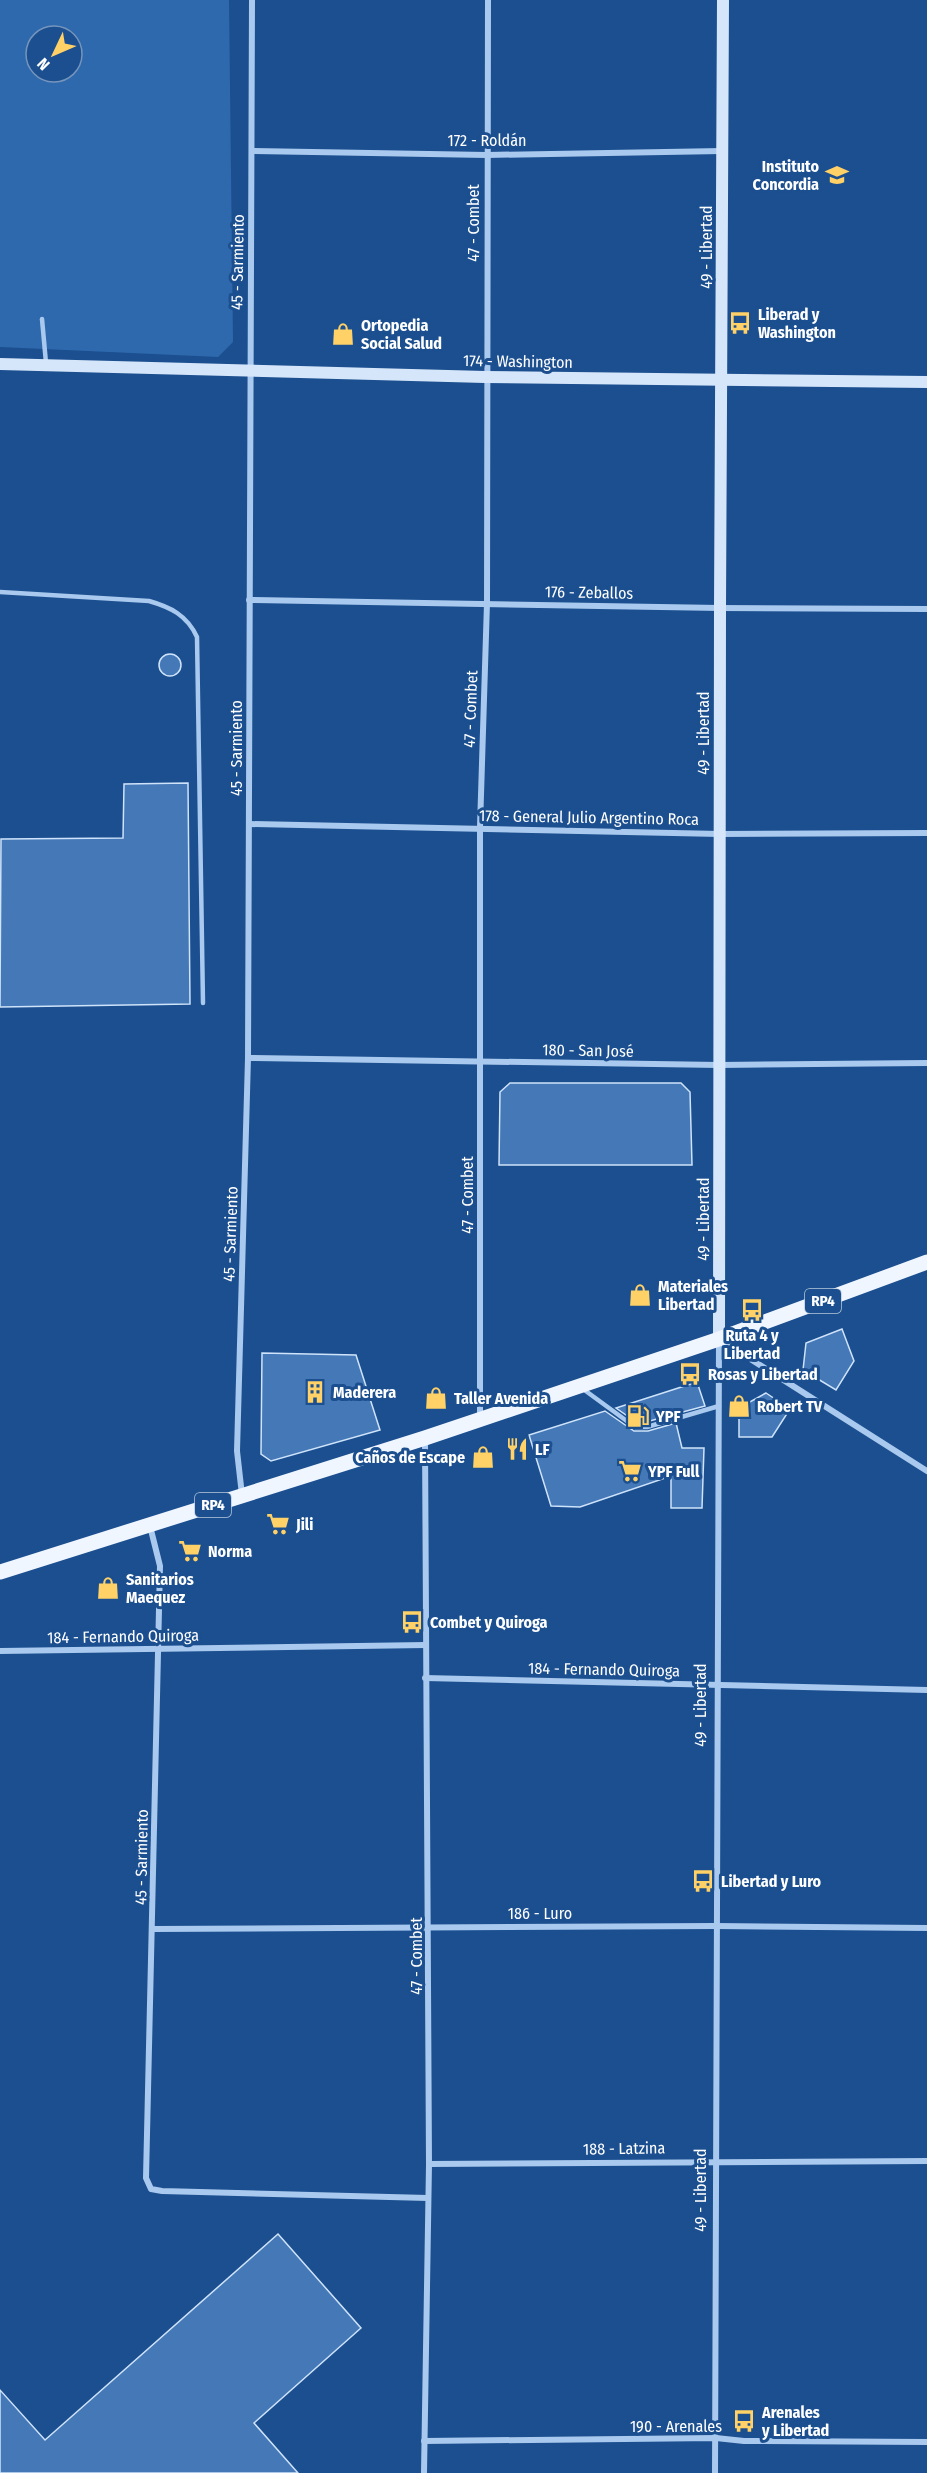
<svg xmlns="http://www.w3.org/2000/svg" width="927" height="2473" font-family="'Fira Sans Condensed',sans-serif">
<rect width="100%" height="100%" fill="#1b4f8f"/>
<path fill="#2e69ad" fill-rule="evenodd" d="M0,0h229l4,342 -15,15 -218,-10zM36,36h36v36h-36z"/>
<g fill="#4478b7" stroke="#cfe3fa" stroke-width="1.5">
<circle cx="170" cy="665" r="11"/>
<path d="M188,783l2,221 -190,3 1,-168 122,-1 1,-54z"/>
<path d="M510,1083h171l9,9 2,73h-193l1,-73z"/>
<path d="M842,1329l12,32 -18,29 -33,-20 3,-27z"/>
<path d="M262,1353l94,2 24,75 -109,31 -10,-7z"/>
<path d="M697,1382l8,24 -59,16h-10l-20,-14z"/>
<path d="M766,1393l24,16 -18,28h-33v-29z"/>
<path d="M605,1411l29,20h14l28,-8 6,25h22l-2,60h-31v-32l-91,31 -29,-1 -22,-71z"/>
<path d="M278,2234l83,94 -107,95 44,50h-298v-83l45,50z"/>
</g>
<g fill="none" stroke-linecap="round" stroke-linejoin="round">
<g stroke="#a9c9ee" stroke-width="4.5">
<path d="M42,319l4,44"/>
<path d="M0,592l149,9c21,6 38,14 48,36l6,366"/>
<path d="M583,1389l52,38h12l72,-21"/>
</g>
<g stroke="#a9c9ee" stroke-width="6">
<path d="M252,151l235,4 235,-4"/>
<path d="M249,600l471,8 207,1"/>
<path d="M250,824l470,10 207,-1"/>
<path d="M248,1058l471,7 208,-2"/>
<path d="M722,1341l205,130"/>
<path d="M480,1418v-591l7,-224 1,-603"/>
<path d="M242,1495l-5,-44 11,-393 4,-1058"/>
<path d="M150,1526l10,40 -14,612 5,11 11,2 266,7"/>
<path d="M0,1651l426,-6"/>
<path d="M425,1678l502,12"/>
<path d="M153,1929l563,-3 211,2"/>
<path d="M429,2164l498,-3"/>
<path d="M424,2441l292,-3 28,3 183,1"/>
<path d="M424,2473l5,-309 -4,-725"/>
<path d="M715,2473l4,-1134"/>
</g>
<g stroke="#d6e6fa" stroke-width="12">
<path d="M0,364l485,13 442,5"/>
<path d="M719,1339l1,-731 3,-608"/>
</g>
<path stroke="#f0f6ff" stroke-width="15" d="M0,1572l425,-134 294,-99 208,-77"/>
</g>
<defs>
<g id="school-bare" transform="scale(1.8)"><path d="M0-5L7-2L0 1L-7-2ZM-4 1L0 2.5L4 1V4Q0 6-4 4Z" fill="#ffd166" stroke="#1b4f8f" stroke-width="2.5" paint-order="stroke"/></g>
<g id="bus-bare" transform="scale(1.8)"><path d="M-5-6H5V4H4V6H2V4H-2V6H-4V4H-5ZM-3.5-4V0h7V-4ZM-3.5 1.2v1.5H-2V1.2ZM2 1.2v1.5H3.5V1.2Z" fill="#ffd166" stroke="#1b4f8f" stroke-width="2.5" paint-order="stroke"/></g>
<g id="shop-bare" transform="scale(1.8)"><path d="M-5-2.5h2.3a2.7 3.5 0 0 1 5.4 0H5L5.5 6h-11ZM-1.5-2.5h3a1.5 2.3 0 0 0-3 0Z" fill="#ffd166" stroke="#1b4f8f" stroke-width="2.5" paint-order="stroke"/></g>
<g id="building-bare" transform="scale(1.8)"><path d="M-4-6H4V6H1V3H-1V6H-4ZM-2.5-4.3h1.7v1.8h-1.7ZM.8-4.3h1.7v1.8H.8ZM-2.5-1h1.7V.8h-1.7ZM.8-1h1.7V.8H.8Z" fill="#ffd166" stroke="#1b4f8f" stroke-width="2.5" paint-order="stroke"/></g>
<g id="fuel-bare" transform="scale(1.8)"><path d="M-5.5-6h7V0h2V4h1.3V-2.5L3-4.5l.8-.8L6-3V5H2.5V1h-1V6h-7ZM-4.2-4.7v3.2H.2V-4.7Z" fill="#ffd166" stroke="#1b4f8f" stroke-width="2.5" paint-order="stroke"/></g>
<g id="restaurant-bare" transform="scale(1.8)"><path d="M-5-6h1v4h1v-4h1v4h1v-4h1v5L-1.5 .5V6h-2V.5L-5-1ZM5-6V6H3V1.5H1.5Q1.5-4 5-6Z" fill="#ffd166" stroke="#1b4f8f" stroke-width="2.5" paint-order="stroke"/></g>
<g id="supermarket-bare" transform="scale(1.8)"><path d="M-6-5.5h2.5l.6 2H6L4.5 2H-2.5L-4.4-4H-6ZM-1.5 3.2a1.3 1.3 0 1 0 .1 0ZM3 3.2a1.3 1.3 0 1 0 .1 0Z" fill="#ffd166" stroke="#1b4f8f" stroke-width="2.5" paint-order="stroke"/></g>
</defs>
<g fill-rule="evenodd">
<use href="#school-bare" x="837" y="175"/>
<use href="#bus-bare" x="740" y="323"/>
<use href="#shop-bare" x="343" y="334"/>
<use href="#shop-bare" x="640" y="1295"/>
<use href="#bus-bare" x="752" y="1310"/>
<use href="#bus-bare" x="690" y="1374"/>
<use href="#building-bare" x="315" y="1392"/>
<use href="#shop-bare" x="436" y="1398"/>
<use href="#shop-bare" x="739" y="1406"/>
<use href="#fuel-bare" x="638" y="1416"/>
<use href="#restaurant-bare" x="517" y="1449"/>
<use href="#shop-bare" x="483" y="1457"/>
<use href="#supermarket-bare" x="630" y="1471"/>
<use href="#supermarket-bare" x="278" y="1524"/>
<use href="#supermarket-bare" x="190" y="1551"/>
<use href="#shop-bare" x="108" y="1588"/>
<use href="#bus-bare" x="412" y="1622"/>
<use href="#bus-bare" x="703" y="1881"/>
<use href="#bus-bare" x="744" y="2421"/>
</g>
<g text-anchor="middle" stroke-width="6" stroke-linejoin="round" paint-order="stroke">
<g fill="#1b4f8f" stroke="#bbcadd" stroke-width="1.5">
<rect x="805" y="1289" width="36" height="24" rx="4.5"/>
<rect x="195" y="1493" width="36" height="24" rx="4.5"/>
</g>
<g font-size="15" font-weight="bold" fill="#fff">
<text x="823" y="1306">RP4</text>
<text x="213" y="1510">RP4</text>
</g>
<g font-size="16" fill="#fff" stroke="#1b4f8f">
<text x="487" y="146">172 - Roldán</text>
<text transform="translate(473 223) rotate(-90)" y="6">47 - Combet</text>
<text transform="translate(706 247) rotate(-90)" y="6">49 - Libertad</text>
<text transform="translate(237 262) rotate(-89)" y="6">45 - Sarmiento</text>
<text transform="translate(518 361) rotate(1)" y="6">174 - Washington</text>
<text transform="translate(589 592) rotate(1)" y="6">176 - Zeballos</text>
<text transform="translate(470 709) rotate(-88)" y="6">47 - Combet</text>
<text transform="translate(703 733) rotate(-90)" y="6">49 - Libertad</text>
<text transform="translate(236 748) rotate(-90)" y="6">45 - Sarmiento</text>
<text transform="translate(589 817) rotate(1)" y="6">178 - General Julio Argentino Roca</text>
<text transform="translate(588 1050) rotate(1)" y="6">180 - San José</text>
<text transform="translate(467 1195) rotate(-90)" y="6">47 - Combet</text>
<text transform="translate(703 1219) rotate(-90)" y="6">49 - Libertad</text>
<text transform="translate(230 1234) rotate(-88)" y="6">45 - Sarmiento</text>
<text transform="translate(123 1636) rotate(-1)" y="6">184 - Fernando Quiroga</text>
<text transform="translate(604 1669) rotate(1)" y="6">184 - Fernando Quiroga</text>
<text transform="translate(700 1705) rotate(-90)" y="6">49 - Libertad</text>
<text transform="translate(141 1857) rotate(-89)" y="6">45 - Sarmiento</text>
<text x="540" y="1919">186 - Luro</text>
<text transform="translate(416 1956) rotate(-90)" y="6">47 - Combet</text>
<text transform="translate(624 2148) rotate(-1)" y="6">188 - Latzina</text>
<text transform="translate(700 2190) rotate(-90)" y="6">49 - Libertad</text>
<text x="676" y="2432">190 - Arenales</text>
</g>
<g font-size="16" font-weight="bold" fill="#fff" stroke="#1b4f8f" text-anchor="start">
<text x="819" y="172" text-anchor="end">Instituto<tspan x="819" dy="18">Concordia</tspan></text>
<text x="758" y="320">Liberad y<tspan x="758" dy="18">Washington</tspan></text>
<text x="361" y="331">Ortopedia<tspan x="361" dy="18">Social Salud</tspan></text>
<text x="658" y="1292">Materiales<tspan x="658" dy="18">Libertad</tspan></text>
<text x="752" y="1341" text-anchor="middle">Ruta 4 y<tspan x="752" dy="18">Libertad</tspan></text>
<text x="708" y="1380">Rosas y Libertad</text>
<text x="333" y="1398">Maderera</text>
<text x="454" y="1404">Taller Avenida</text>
<text x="757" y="1412">Robert TV</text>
<text x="656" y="1422">YPF</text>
<text x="535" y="1455">LF</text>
<text x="465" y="1463" text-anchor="end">Caños de Escape</text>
<text x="648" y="1477">YPF Full</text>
<text x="296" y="1530">Jili</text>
<text x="208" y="1557">Norma</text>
<text x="126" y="1585">Sanitarios<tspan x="126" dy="18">Maequez</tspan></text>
<text x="430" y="1628">Combet y Quiroga</text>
<text x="721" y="1887">Libertad y Luro</text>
<text x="762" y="2418">Arenales<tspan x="762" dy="18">y Libertad</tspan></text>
</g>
</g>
<g transform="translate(54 54) rotate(226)"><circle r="28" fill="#1b4f8f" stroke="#7695bc" stroke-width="1.5"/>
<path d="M0-4.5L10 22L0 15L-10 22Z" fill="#ffd166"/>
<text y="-9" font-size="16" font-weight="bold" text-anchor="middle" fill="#ffffff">N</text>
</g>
</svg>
